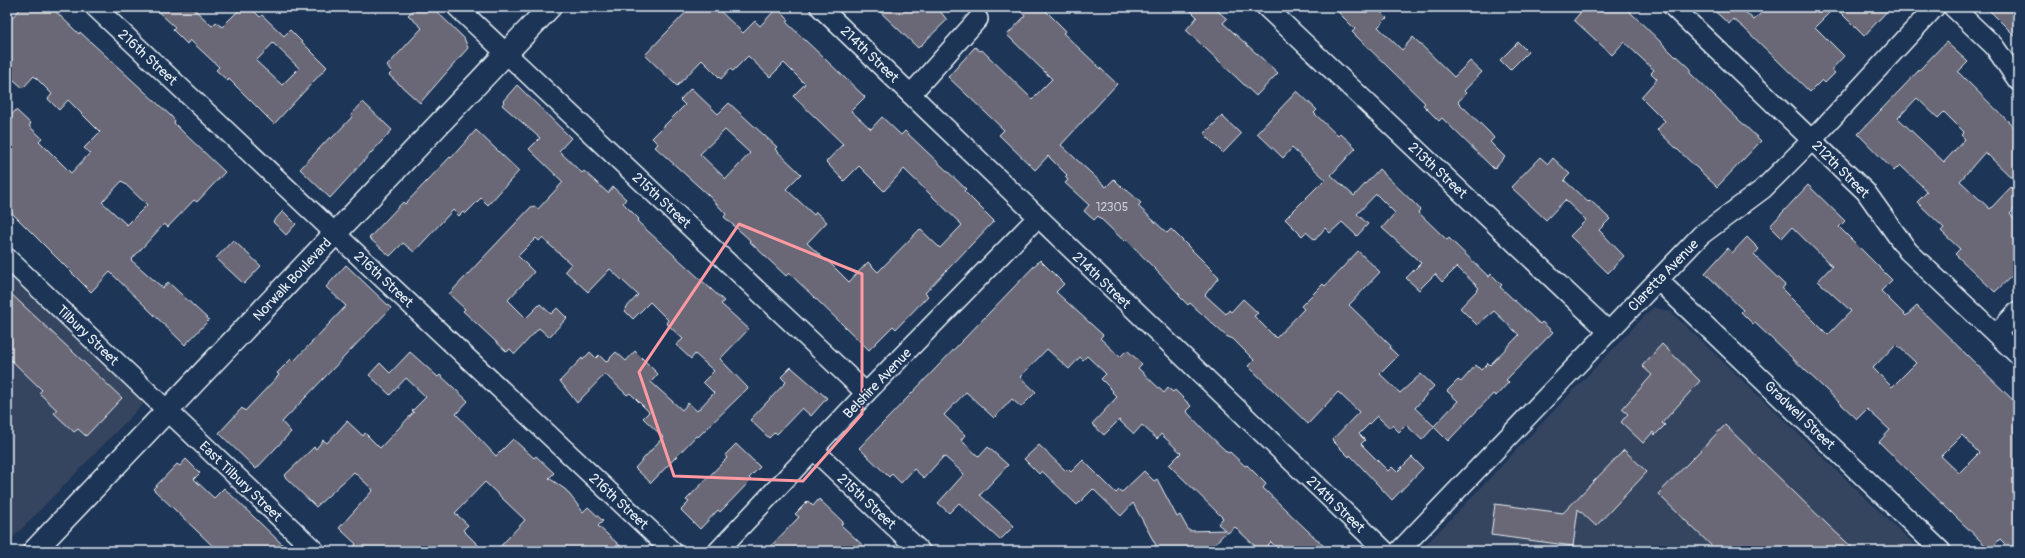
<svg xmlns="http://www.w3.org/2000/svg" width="2025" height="558" font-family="Pangolin,sans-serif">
<rect width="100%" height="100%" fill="#1d3557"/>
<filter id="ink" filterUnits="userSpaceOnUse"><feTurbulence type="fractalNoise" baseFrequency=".025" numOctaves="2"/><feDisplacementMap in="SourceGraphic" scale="8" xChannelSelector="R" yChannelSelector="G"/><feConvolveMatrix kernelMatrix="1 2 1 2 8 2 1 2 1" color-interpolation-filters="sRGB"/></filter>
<g filter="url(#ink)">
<g fill="#344460">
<path d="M7,273l137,130 -137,141z"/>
<path d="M1653,307l18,5 250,239h-501z"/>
</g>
<g fill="#6b6776" stroke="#e8f1f8" fill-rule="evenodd">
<path d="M22,7h29l28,27 1,-2 91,84 4,5 -1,2 11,11 40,38 -28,30 -3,-2 -26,27 -4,-3 -33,36 32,28 5,-6 41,38 -24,25 -75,-73 -19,20 -84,-84v-88l9,-10 15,14 -2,2 13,12 -3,3 32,32 19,-20 -6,-5 16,-16 -32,-32 -9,10 -11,-11 4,-5 -18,-18 -11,12 -16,-14v-51zM122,181l25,24 -20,20 -25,-23z"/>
<path d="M153,7h39l20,19 4,-4 6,5 20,-20h8l10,10 2,-2 22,21 6,-6 37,37 -53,57 -45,-45 -1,2 -12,-11 3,-3 -29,-27 -3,4 -14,-14 2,-3zM273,43l26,25 -17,17 -26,-24z"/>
<path d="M416,7h16l32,31 4,10 -48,55 -31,-28 3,-3 -5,-6 35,-38 -14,-13z"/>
<path d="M691,7h25l27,26 12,-12 5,5 17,-18 12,12 -3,2 79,75 -14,14 20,18 11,-12 19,18 4,-4 61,58 -2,2 30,30 -69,72 3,3 -32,33 -3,-3 -24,24 -80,-77 -3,3 -37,-35 1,-1 -26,-23 2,-3 -18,-19 -53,-48 3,-3 -6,-6 33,-33 -5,-5 11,-12 27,26 11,-11 48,44 -2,2 26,25 -15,15 28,26 2,-3 11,10 -20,21 18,17 1,-1 23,23 19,-20 10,10 42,-43 20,19 22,-23 -58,-56 -20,22 -25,-25 -15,15 -18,-19 17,-18 -50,-48 12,-12 -21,-21 -14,14 -22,-21 -15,15 -3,-2 -9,10 -19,-19 -25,26 -32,-31zM725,130l25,23 -24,26 -26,-25z"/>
<path d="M875,7h62l10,13 -29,28z"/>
<path d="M1016,7h26l24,24 -3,2 54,51 -56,61 45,42 8,-8 10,10 1,-1 16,15 -3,3 29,27 4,-4 48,48 -14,18 21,19 3,-4 2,2 12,-13 15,14 -4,3 22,22 28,-29 -3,-3 22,-22 2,2 33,-35 22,21 -31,33 42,41 -1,2 8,8 -18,18 20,19 21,-19 13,12 -19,22 19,18 24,-25 -11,-10 11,-11 3,2 15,-17 5,5 7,-7 2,2 29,-30 -25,-24 -17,14 -17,-17 19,-20 -22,-21 -15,15 -7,-8 -16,16 -13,-12 15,-15 -39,-35 13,-15 -19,-19 -19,20 11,10 -11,12 -15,-14 -12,11 -5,-5 -10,12 -9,-8 -4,4 -17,-17 40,-40 -33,-31 -9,10 -26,-25 40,-42 20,19 -3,3 24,23 2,-3 16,15 -25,27 23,21 25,-27 39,38 2,3 -2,2 29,28 2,-2 5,5 35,34 2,-3 11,11 -2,2 40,37 2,-2 11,10 -47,48 3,2 -13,14 -3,-2 -45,47 -14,-14 -12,13 -16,-15 -7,7 -7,-7 -2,3 -13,-12 -18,18 6,6 -4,4 27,27 4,-4 5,5 15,-15 11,11 -31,32 -42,-45 -1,2 -17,-17 27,-28 -21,-20 -30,32 -60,-58 6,-6 -21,-21 -7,-3 -36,-33 -2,2 -9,-9 1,-1 -54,-56 -2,2 -26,-25 -4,4 -10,-9 5,-6 -24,-22 3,-3 -3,-3 2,-2 -19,-19 -13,14 -36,-35 5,-5 -56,-53 27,-30 5,4 2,-1 50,49 20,-20 -45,-44 18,-19z"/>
<path d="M1187,7h26l14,12 -4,4 55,50 -22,23 -70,-66 11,-13z"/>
<path d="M1333,7h43l11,11 -9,9 24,23 11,-13 41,40 16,-16 12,11 -18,19 2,2 -8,9 31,30 5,6 -4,4 15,15 -11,12 -52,-51 -3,3 -16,-16 2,-2 -73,-71 3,-3z"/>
<path d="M1585,7h40l51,50 1,-1 13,12v5l71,68 -44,46 -60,-57 8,-9 -24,-24 16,-18 -6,-6 3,-3 -30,-28 -12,13 -38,-35z"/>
<path d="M1710,7h35l-3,2 12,11 13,-13h124l-27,29 -29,-29 -20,20 29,29 -13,14 4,3 -10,10 -3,-3 -12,12 -67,-65 -10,-8 -4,5z"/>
<path d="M1986,7h32v32z"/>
<path d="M1518,42l10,10 -18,18 -10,-10z"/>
<path d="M1946,42l22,20 -10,10 60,59v53l-33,-32 -25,29 30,28 21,-22 7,7v11l-8,9 8,9v47l-23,22 -40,-38 5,-5 -19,-18 3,-3 -27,-26 10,-10 -6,-7 -21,-20 -6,6 -36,-37zM1917,98l21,20 6,-6 20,20 -3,3 4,4 -21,23 -46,-44z"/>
<path d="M517,85l54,53 -12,13 23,22 2,-2 24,22 5,-6 13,12 -3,4 16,16 -2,2 87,80 -3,3 28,25 -29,30 28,29 -50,49 -2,-1 -45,47 -16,-15 28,-31 -20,-19 6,-6 -19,-19 -3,2 -22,-21 -28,29 -17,-22 22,-23 1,2 7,-8 6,6 3,-3 7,7 10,-10 10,9 9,-10 23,23 -7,8 31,28 6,-7 9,8 17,-18 -11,-11 11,-11 -19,-17 -4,5 -15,-14 7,-6 -17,-16 2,-3 -18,-18 -17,17 -9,-9 14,-15 -28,-26 -22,23 -23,-21 6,-7 -29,-26 -3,3 -3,-3 -18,18 16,16 -26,28 18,18 14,-14 11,10 6,-6 10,10 -18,19 -10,-9 -24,26 -5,-5 -3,3 -44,-41 2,-2 -16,-15 82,-87 3,-1 4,3 25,-27 -34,-33 11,-11 -38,-33 2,-3 -1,-1z"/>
<path d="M363,102l29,28 -62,68 -30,-29 30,-32 1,2 21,-22 -1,-2z"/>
<path d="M1222,116l19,18 -18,19 -19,-19z"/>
<path d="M476,130l43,41 -31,34 -7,-7 -16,16 -2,-2 -4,4 -6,-6 -39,42 -11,-9 -13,13 -21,-18 34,-36 2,2 45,-47 1,1z"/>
<path d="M1540,157l8,7 5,-6 17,16 -6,6 24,22 2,-2 20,19 -11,11 25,26 -16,17 -38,-37 16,-16 -21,-20 -19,20 -35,-33z"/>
<path d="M1808,185l37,36 -6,6 53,53 -11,11 25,25 11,-10 101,99v146l-11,-7 -1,1 -6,-6 -10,11 -111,-108 11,-12 -23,-21 -10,10 -102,-96 -2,1 -12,-12 2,-2 -38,-37 23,-25 4,5 15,-16 12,12 -5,6 31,30 -3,4 46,46 23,-24 -33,-30 14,-15 -40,-39 -10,11 -12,-12zM1896,344l20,19 -24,24 -19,-19zM1962,435l17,18 -20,20 -18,-17z"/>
<path d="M283,211l13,13 -10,11 -13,-13z"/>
<path d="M233,240l28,26 -17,18 -28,-26z"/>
<path d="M1040,260l24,24 -8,8 47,43 -3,3 20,19 7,-7 15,14 -4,4 26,25 4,-5 5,4 2,-2 16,16 -5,5 19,20 23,22 2,-1 15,14 2,-1 19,19 -3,4 66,63h-49l-9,-9 -9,9h-2l-25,-24 -7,6 -2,-1 -18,19h-49l-26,-48 -12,13 -28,-27 -16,16 -35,-34 -3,3 -15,-15 15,-14 27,26 2,-2 3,3 12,-12 33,33 3,-3 3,2 22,-21 10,10 3,-2 20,38 3,-2 9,16 36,-1 -7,-6 5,-6 -54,-53 12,-12 -20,-19 -4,5 -15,-14 -8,9 -15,-14 -15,15 -12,-11 25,-27 -5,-5 1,-1 -12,-12 5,-5 -19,-18 -4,4 -3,-3 -11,12 -22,-20 -27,28 16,15 -15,15 -9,-8 -18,19 -28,-26 -22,23 21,20 -4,5 18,17 9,-10 20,18 -28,30 34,31 -14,14 -41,-37 -10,10 -11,-10 26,-29 -20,-18 -20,22 -10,-9 -13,14 -9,-9 -3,3 -30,-29z"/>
<path d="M346,265l45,43 -109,114 9,10 -35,37 -37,-36 23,-25 3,3 34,-36 -2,-2 14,-14 3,2 52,-55 -20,-19z"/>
<path d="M7,290l115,108 -36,38 -8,-7 -4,3 -20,-19 3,-3 -18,-17 3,-3 -35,-34z"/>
<path d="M1662,344l38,37 -38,42 3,2 -10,10 -2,-3 -10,11 -22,-21 7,-8 -6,-5 30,-34 -10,-9z"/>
<path d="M410,352l28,25 2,-2 28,26 -12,13 40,42 17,-17 21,19 2,-2 18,17 -5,5 17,12 17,22 5,-5 15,14 -5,5 28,25h-130l29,-31 -40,-38 -30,31 13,12 -5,5 21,21h-135l7,-7 -17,-16 34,-38 -19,-18 -38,35 -32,-31 30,-29 2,2 7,-9 4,3 20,-22 16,15 2,-3 15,15 34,-36 -2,-1 14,-14 -20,-19 -16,17 -21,-20 11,-12 10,10z"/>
<path d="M791,367l36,31 -16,18 -9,-8 -25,26 -2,-2 -6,6 -19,-18 36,-38 -5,-5z"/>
<path d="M1725,425l104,101 27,25h-139l-59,-57z"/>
<path d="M736,444l24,23 -11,11 2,2 -31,32 -2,-2 -18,19 -19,-19 8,-8 -3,-2 41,-42 -2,-3z"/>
<path d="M1624,450l23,22 -51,54 -18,-17 -5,37 -82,-11 4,-31 68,9z"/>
<path d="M186,459l14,14 -6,6 20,19 10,-10 65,63h-71l-65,-62 24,-25 3,2z"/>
<path d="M819,499l24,23 -2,3 28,26h-103l33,-34 -4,-3 13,-13 5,5z"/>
</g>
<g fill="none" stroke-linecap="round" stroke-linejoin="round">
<g stroke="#e8f1f8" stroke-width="22">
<g id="street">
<path d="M95,7l577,544"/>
<path d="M457,7l409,386"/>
<path d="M820,7l565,544"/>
<path d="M1266,7l343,325"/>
<path d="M1673,7l193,185 42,59 110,104"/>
<path d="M1953,7l41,39 24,35"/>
<path d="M911,94l67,-75"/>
<path d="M7,258l308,293"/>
<path d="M1658,280l283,271"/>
<path d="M1996,334l22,-23"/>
<path d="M814,450l106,101"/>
<path d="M718,551l148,-158 171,-175"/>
<path d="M1399,551l302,-316 62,-46 49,-49 123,-133"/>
</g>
</g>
<g stroke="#e8f1f8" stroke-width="25">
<path id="secondary" d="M34,551l516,-544"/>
</g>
<use href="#street" stroke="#1d3557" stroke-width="19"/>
<use href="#secondary" stroke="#1d3557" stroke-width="22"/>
</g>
</g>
<path fill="none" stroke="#ff9aa2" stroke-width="3" stroke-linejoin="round" d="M739,224l123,50v140l-59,67 -129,-5 -35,-104z"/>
<g text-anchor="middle" stroke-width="3.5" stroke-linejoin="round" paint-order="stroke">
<g font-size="12" fill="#c9ced8">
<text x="1112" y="211">12305</text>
</g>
<g font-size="14" fill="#e8f1f8" stroke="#1d3557">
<text transform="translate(870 54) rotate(44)" y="5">214th Street</text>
<text transform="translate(148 57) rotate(43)" y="5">216th Street</text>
<text transform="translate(1841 169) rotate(45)" y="5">212th Street</text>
<text transform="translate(1438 170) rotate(43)" y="5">213th Street</text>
<text transform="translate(662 200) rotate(43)" y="5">215th Street</text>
<text transform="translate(1663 275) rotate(-46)" y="5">Claretta Avenue</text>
<text transform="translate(292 279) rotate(-47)" y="5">Norwalk Boulevard</text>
<text transform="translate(384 279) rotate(43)" y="5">216th Street</text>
<text transform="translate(1102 280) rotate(44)" y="5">214th Street</text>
<text transform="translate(88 335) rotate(44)" y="5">Tilbury Street</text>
<text transform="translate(877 383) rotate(-46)" y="5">Belshire Avenue</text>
<text transform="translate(1800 415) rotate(44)" y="5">Gradwell Street</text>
<text transform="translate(241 481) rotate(44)" y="5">East Tilbury Street</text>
<text transform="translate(619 501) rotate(43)" y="5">216th Street</text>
<text transform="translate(867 501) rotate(43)" y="5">215th Street</text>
<text transform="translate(1336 504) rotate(44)" y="5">214th Street</text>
</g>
</g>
<rect width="2025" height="558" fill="none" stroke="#1d3557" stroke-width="24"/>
<rect x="12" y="12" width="2001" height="534" fill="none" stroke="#e8f1f8" stroke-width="1.5" filter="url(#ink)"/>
</svg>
